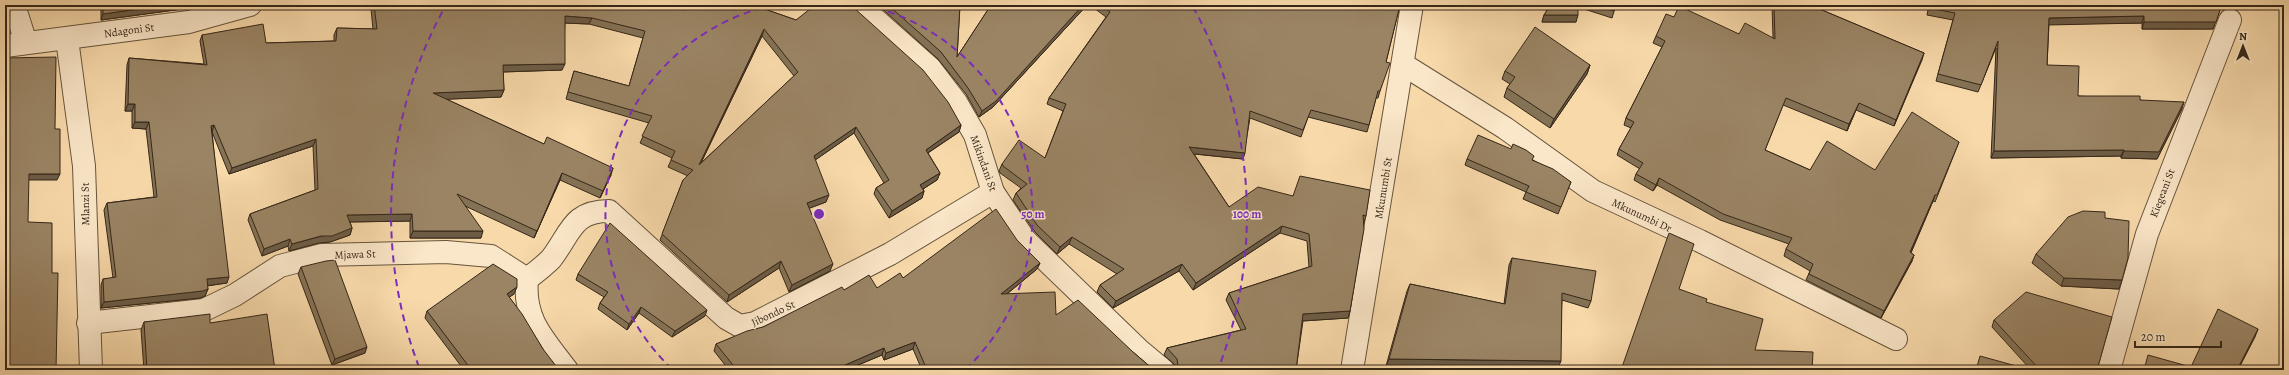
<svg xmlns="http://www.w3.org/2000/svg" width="2289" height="375" font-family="Alegreya,serif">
<rect width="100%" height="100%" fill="#f8d9aa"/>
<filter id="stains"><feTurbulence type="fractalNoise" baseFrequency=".005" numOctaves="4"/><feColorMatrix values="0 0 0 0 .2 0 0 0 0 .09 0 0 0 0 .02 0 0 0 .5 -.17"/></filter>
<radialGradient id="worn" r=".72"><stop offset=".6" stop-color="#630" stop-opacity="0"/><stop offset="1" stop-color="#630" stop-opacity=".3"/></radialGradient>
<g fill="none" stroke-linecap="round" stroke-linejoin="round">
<g stroke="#66543c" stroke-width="24">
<g id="minor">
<path d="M14,5l12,38"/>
<path d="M859,5l71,63 26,34 19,33 18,57 32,48 114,110 24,20"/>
<path d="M67,39l17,127 7,204"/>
<path d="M5,46l184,-24 61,-17"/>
<path d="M1404,65l101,63 88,63 107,50 196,98"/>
<path d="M527,279c8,-6 17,-13 24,-20 20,-26 21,-48 58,-48l117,107 14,8 15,-3 135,-69 103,-62"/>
<path d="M88,323l116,-13 31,-15 45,-29 42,-11 124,-3 45,4 36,23c-4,41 17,60 40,91"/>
<path d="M1352,370l60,-365"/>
<path d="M2109,370l38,-136 83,-214"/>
</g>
</g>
<use href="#minor" stroke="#fae6c8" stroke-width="22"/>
</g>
<g fill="#847256" stroke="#352718" fill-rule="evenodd">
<path d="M101,5h97l-1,2 -96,13z"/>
<path d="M372,5h291l20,5 2,-5h68l43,15 57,-13 108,118 -2,7 -31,21 12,20 -3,7 -14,9 1,2 -2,7 -33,20 -15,-24 2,-6 8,-5 -30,-50 -39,27 11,42 -17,6 21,63 -41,21 -10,-24 -52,34 -67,-62 23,-60 5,-4 -20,-9 4,-9 -32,-15 9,-20 -83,-24 8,-28 55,15 14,-48 -54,-14 -24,-1 -3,47 -59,2 1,18 -3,7 -55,2 165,76 -11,23 -40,-18 -26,58 -69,-32 16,32h-71v-17l-60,1 2,6 -2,7 -20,7 -11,1 -30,8 -1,-5 -26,10 -14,-36 2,-6 65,-24 -2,-44 -84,28 -17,-42 15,151 -20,3 1,3 -3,7 -5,2 -99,10v-23l2,-6 10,-1 -9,-68 3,-7 47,-6 -8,-68 -14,-1v-17h-7l2,-46 2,-7 75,6 -4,-23 2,-6 64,8 68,-2v-6l3,-7 36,1 -2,-20zM762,36l32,40 -93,87z"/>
<path d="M878,5h82l-3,52 34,-52h96l-94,102 -14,10 -13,-23 -28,-35z"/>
<path d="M1090,5h310l-14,57 -6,29 -2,7h-2l-7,27 -2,7 -59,-15 -7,20 -51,-19 -7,41 -49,-5 35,53 63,-11 74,20 -2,6 -14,89 -2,7 -45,3 -7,49h-121v-5l-11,-10 3,-7 74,-18 -15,-30 3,-7 80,-26 -2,-26 -27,-8 -87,57 -14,-19 -66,37 -16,-16 3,-7 17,-11 -48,-30 -12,10 -22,-22 -22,-32 3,-7 5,-5 -21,-15 -1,-2 3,-7 43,-6 18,-47 -16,-7 2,-6 57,-81z"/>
<path d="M1531,5h85l-4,13 -34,-11 -2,15h-34l2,-7 3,-5z"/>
<path d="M1772,5h38l114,48 -30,73 -38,-16 -9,21 -64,-26 -18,45 45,20h65l84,-28 -24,60 -2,-1 -22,52 3,2 -2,6 -31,57 -75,-38 4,-9 -26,-15 2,-7 3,-5 -69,-24 -63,-35 -4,6 -19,-11 2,-6 4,-5 -23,-14 2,-6 12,-21 -7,-3 2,-7 36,-71 -9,-4 3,-7 18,-19 65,17 34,4z"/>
<path d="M1875,5h16l-1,3z"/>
<path d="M1929,5h291l-7,24h-71v-6l-93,1 -2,41 31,31 62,4 42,9 -25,50 -36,-1v-2l-130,2 5,-110 -18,44 -42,-11 17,-61 -26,-5z"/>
<path d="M1590,65l-3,9 -37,54 -46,-31 3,-9 3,-4 -8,-5 3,-8z"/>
<path d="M1467,159l66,1 38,22 -13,32 -35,-15 3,-7 -61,-27z"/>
<path d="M2105,218l14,71 -58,-3 -29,-23 4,-9z"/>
<path d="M1017,240l23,23 -3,6 -30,25 49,21 77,37 21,18h-232l-9,-21 -29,11 -2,-5 -36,15h-117l-15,-19 2,-7 47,-17 81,-37 33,-2z"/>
<path d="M1512,258l79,43 -3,7 -26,-8 -4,68 -172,-2 21,-75 3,-7 94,20 5,-39z"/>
<path d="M301,267l64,86 -33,12 -34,-91z"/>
<path d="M578,274l127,42 -33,21 -33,-24 -12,17 -29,-21 2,-6 4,-6 -28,-17z"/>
<path d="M514,294l-5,3 34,52 -79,21 -39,-52 2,-7z"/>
<path d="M1994,320l103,50h-66l-39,-43z"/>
<path d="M144,322l66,1 65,47h-131l-3,-40z"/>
</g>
<g fill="#6c5c46" stroke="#352718">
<path d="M167,5h31l-1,2 -96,13 2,-6z"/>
<path d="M1083,5h4l-94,102 -14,10 3,-6z"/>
<path d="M2220,10l-7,19h-71l2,-7z"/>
<path d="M1544,15h34l-2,7h-34z"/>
<path d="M565,16l27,2 -3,6 -26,-1z"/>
<path d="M2144,16l-2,7 -95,2 2,-7z"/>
<path d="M764,29l-2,7 -65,135 2,-6z"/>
<path d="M1924,53l-2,7 -28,66 2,-6z"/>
<path d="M565,64l-3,6 -61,2 2,-7z"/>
<path d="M1590,65l-3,9 -37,54 4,-9z"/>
<path d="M504,90l-3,7 -71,3 3,-7z"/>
<path d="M2184,102l-2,7 -25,50 -36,-1 3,-7z"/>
<path d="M1859,103l-12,28 2,-7z"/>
<path d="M128,104h7l-3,7h-7z"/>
<path d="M135,122h14l-3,7 -14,-1z"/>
<path d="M214,125l-2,7 -1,-6z"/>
<path d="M961,125l-2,7 -36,24 3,-6z"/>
<path d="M856,127l-2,6 -43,30 3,-7z"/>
<path d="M316,139l-3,7 -84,28 3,-6z"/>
<path d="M1189,147l56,6 -2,6 -57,-6z"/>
<path d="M2124,150l-3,6 -130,2 3,-7z"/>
<path d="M613,168l-2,7 -11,23 3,-7z"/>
<path d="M562,173l-2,7 -26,58 3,-7z"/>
<path d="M940,173l-3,7 -19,12 2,-7z"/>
<path d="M29,174h31l-3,6h-30z"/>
<path d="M1659,178l-2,7 -4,6 3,-6z"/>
<path d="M924,191l-2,7 -33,20 3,-7z"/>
<path d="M829,195l-3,7 -21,8 2,-7z"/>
<path d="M1935,195l-2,6 -25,58 2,-7z"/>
<path d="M412,214l-2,7 -65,1 2,-7z"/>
<path d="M1282,226l-2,7 -87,57 3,-7z"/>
<path d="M352,228l-2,7 -20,7 -11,1 -30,8 3,-7z"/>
<path d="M413,231h70l-2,7h-71z"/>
<path d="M1072,237l-3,7 -12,10 3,-7z"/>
<path d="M290,239l-2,7 -26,10 2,-7z"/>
<path d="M1914,255l-2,6 -31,57 3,-7z"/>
<path d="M781,261l-2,7 -52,34 2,-7z"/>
<path d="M1040,263l-3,6 -39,32 3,-7z"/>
<path d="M833,264l-3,7 -41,21 3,-7z"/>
<path d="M1182,264l-3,7 -66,37 3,-7z"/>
<path d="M229,277l-2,6 -23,3 3,-7z"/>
<path d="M2064,278l58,2 -3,9 -58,-3z"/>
<path d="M517,287l-3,7 -10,7 3,-7z"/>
<path d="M208,289l-3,7 -5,2 -99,10 3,-6z"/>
<path d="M641,307l-2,6 -12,17 2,-6z"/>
<path d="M707,310l-2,6 -33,21 3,-6z"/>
<path d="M1350,311l-2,7 -47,3 2,-7z"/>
<path d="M2258,329l-3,8 -17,33h-1z"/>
<path d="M915,342l-2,7 -29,11 2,-7z"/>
<path d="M367,347l-2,6 -33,12 3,-6z"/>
<path d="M884,348l-2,7 -36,15h-10v-1z"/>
<path d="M1389,359l172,2 -3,7 -172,-2z"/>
</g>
<g fill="#9a8464" stroke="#352718" fill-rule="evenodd">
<path d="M103,5h64l-64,9z"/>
<path d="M374,5h289l21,5 1,-5h68l43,15 19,-15h37l1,2 70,63 25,32 13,23 -35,25 14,23 -20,12 4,6 -32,20 -16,-23 13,-8 -33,-53 -42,29 15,39 -22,8 26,61 -41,21 -11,-24 -52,34 -67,-61 21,-54 10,-10 -22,-10 4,-9 -33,-15 10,-20 -84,-24 6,-21 55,15 16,-55 -53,-13 -27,-2v48l-62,1 1,25 -71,3 111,51 3,-7 66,31 -10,23 -41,-18 -25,58 -80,-37 26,37h-70l-1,-17 -65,1 5,13 -20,8h-11l-29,8 -2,-5 -26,10 -14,-35 68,-25 -2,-50 -84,29 -18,-43 -3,1 18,151 -22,2 1,10 -5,2 -99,11 -1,-23 13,-2 -9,-74 50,-6 -8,-75h-14v-18h-7l1,-46 78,7 -5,-30 61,-11 3,19 70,-2 1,-13 40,1zM764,29l34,43 -99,93z"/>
<path d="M888,5h72l-3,52 34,-52h92l-87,96 -14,10 -14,-23 -27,-36z"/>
<path d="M1101,5h299l-14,57 4,1 -10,28h-2l-9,34 -58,-15 -8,20 -53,-19 -5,42 -56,-6 40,60 29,-20 35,9 7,-20 70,14 -4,26 -3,-1 1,14 -14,82 -47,3 -7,56h-120l2,-4 -1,-7 -10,-11 79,-19 -17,-36 83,-27 -3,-32 -27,-8 -86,57 -14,-19 -66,37 -16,-16 24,-16 -52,-32 -12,10 -23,-22 -21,-32 11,-9 -24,-18 -1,-2 17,-24 26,18 21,-54 -17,-6 61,-86z"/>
<path d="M1551,5h27v10h-34z"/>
<path d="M1594,5h22l-2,6z"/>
<path d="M1774,5h36l114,48 -28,67 -37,-17 -10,21 -63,-26 -21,52 45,20 17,-29 48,29 37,-58 47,30 -22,53h-2l-25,57 4,3 -30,56 -75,-37 4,-10 -27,-15 6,-11 -69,-24 -64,-36 -3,7 -20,-11 7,-11 -24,-14 15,-27 -8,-4 39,-77 -9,-5 10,-22 8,3 5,-11 60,28 6,-11 30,16z"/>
<path d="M1930,5h290v5l-4,12h-72v-6l-95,2 -2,47 32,1 -1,30h62v4l44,2 -25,50 -35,-1v-1l-130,1 4,-110 -17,44 -43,-11 17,-61 -26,-5z"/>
<path d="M1535,27l55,38 -36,54 -47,-31 8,-11 -10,-6z"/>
<path d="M56,57l-1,72h5v45h-31l-1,48 24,1v50h6l-2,97h-51v-312z"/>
<path d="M1478,135l33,14 2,-5 13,6 8,6 -2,4 21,9 18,13 -10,25 -35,-15 3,-6 -62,-27z"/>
<path d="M996,209l21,31 23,23 -39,31 54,-2 1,23 22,-15 55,52 21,18h-227l-12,-28 -29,11 -2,-5 -48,21v1h-99l-21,-26 31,-13 16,-4 79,-40 2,3 25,-15 8,13 23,-15 3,5z"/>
<path d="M2083,211l22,1v6l24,3 -1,37 -6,22 -58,-2 -28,-24 32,-37z"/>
<path d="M610,223l97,87 -32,21 -34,-24 -12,17 -29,-21 8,-11 -30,-18z"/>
<path d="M1669,233l25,11 -15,45 28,10 -1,3 57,17 -8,31 58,2 -1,18h-191z"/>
<path d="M1512,258l84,13 -5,30 -29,-8 -1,68 -172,-2 21,-75 95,20z"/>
<path d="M335,260l32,87 -32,12 -34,-92 25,-6z"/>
<path d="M493,264l24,15v8l-10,7 15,20 21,35 16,21h-96l7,-2 -43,-57z"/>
<path d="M2026,292l86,25 -15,53h-57l-46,-50z"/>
<path d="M2218,309l40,20 -21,41h-93l4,-15 43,12z"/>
<path d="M210,314v9l57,-9 8,56h-128l-3,-48z"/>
<path d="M1980,356l51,14h-55z"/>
</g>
<g fill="none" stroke="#7b2cbf" stroke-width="2" stroke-dasharray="7 5">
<path d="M672 369A214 214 0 0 1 773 5M865 5A214 214 0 0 1 966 369"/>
<path d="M419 367A428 428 0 0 1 445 7M1193 7A428 428 0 0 1 1219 367"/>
</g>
<g text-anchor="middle" stroke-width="3" stroke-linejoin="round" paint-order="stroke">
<g font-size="11" fill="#352718" stroke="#fae6c8">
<text transform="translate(129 30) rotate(-8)" y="4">Ndagoni St</text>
<text transform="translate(984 163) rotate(70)" y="4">Mikindani St</text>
<text transform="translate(1383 188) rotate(-81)" y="4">Mkunumbi St</text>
<text transform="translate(2162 193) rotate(-69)" y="4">Kiegeani St</text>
<text transform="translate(85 204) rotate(-91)" y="4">Mlanzi St</text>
<text transform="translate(1642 215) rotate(25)" y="4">Mkunumbi Dr</text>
<text transform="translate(355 254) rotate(-2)" y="4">Mjawa St</text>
<text transform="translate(773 313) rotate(-25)" y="4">Jibondo St</text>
</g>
</g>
<circle cx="819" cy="214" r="6" fill="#7b2cbf" stroke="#fae6c8" stroke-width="2"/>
<g font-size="12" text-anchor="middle" font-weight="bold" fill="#7b2cbf" stroke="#fae6c8" stroke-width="3" stroke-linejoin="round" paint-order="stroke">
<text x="1033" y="218">50 m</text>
<text x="1247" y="218">100 m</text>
</g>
<rect width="2289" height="375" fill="none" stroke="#f8d9aa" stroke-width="20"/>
<rect x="6" y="6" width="2277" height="363" fill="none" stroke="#352718" stroke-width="2"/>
<rect x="10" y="10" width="2269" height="355" fill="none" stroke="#352718"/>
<g transform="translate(2243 46)" stroke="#fae6c8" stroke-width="3" paint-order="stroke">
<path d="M0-3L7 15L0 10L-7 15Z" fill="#352718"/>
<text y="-6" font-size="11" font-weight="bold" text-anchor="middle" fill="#352718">N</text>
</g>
<path d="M2135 341v6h86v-6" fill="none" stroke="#352718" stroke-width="2"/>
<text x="2141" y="341" font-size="12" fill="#352718" stroke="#fae6c8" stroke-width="3" paint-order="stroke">20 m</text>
<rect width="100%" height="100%" filter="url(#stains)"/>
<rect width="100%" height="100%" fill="url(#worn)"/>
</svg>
